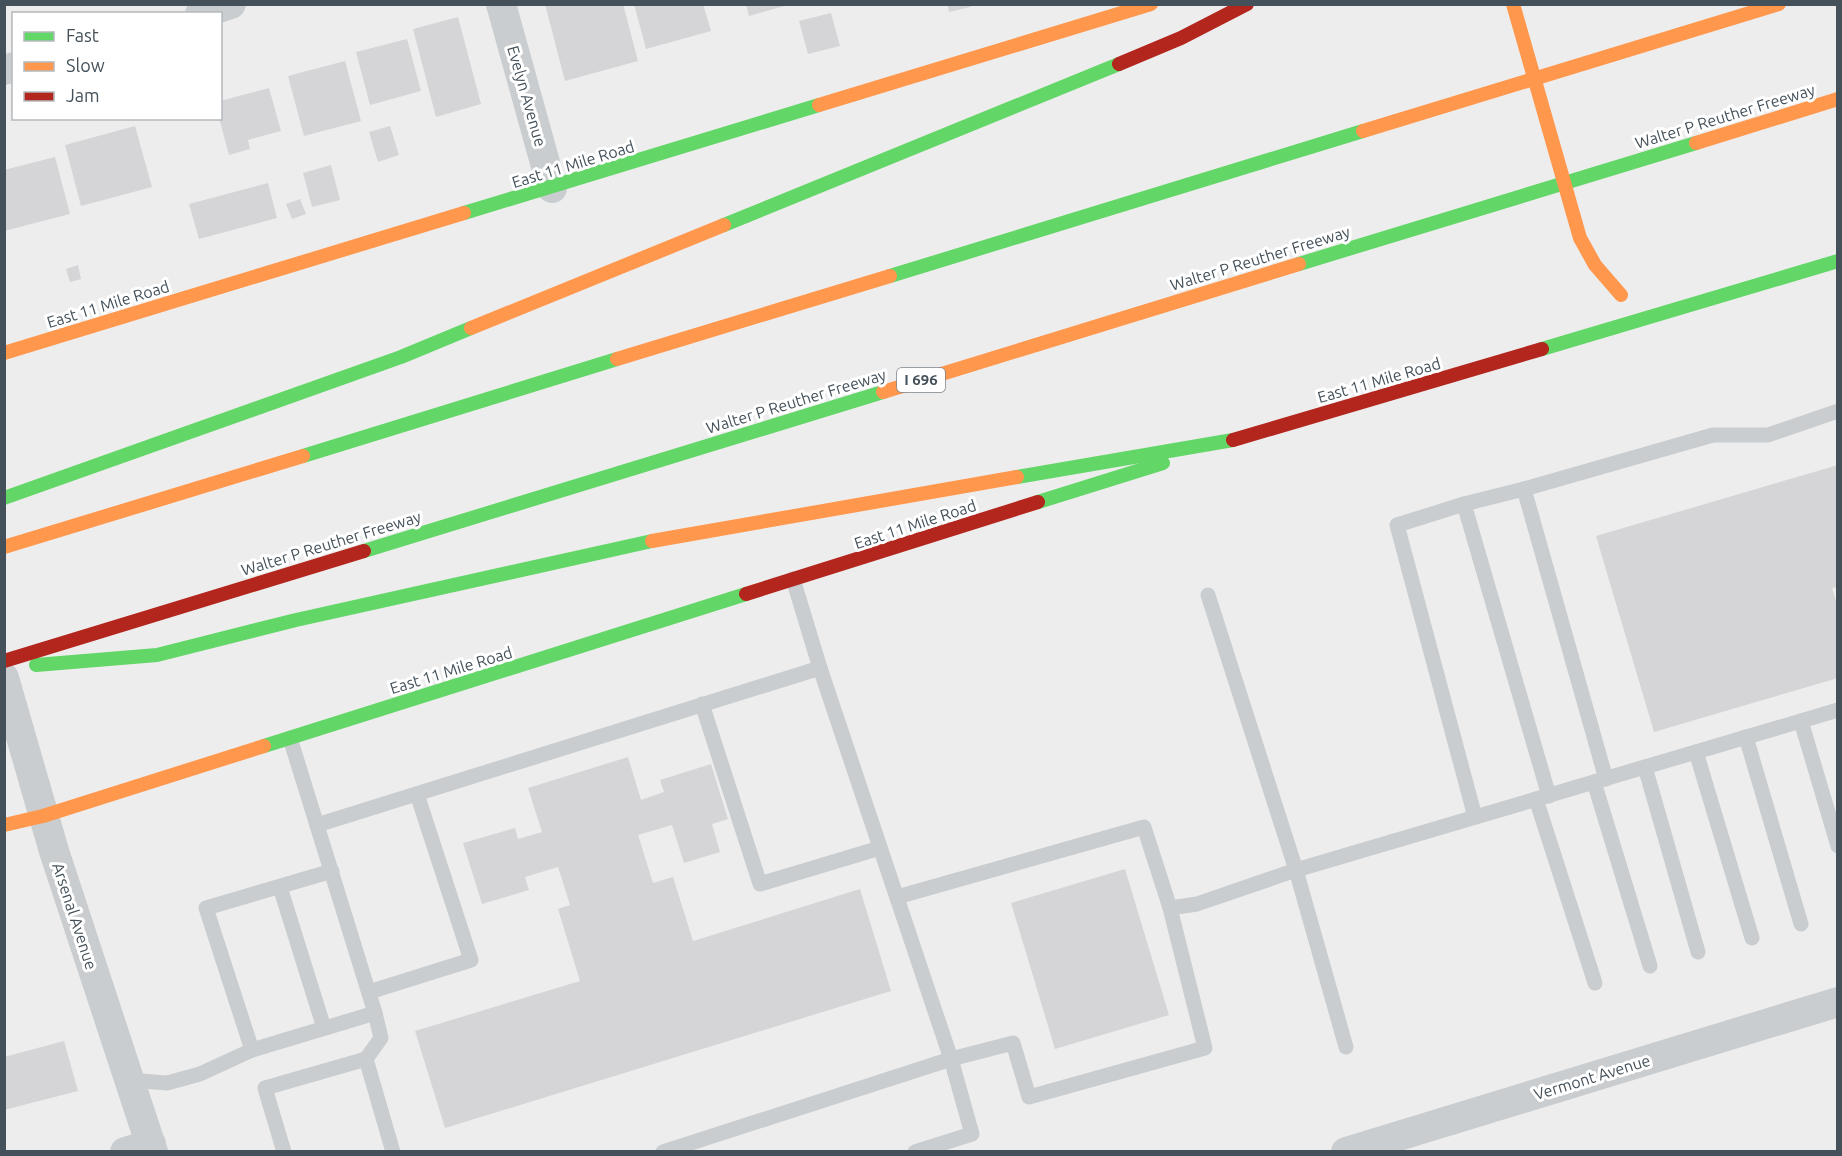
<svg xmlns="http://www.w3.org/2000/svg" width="1842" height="1156" font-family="Ubuntu,sans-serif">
<rect width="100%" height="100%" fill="#eeeded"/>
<g fill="#d5d5d7">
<path d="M545,4h78l15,57 -73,20z"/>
<path d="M634,4h69l8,27 -65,18z"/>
<path d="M746,4h42v1l-39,11z"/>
<path d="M947,4h23v3l-21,5z"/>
<path d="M831,13l9,33 -32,8 -9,-33z"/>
<path d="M458,17l23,87 -45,13 -23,-88z"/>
<path d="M407,39l14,52 -51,14 -14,-53z"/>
<path d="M345,61l16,60 -57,15 -16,-60z"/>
<path d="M269,88l12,43 -33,9 2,9 -21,6 -10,-37 1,-17z"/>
<path d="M135,126l17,61 -71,19 -16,-61z"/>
<path d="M390,126l9,29 -21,7 -9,-30z"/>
<path d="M55,157l15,57 -66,17v-61z"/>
<path d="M331,165l9,35 -28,7 -9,-34z"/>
<path d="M268,183l9,35 -78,21 -10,-35z"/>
<path d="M300,199l6,15 -14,5 -6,-15z"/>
<path d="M78,265l3,14 -11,3 -4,-13z"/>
<path d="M1838,465v122l-6,1 6,19v71l-184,54 -58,-196z"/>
<path d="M628,757l13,43 23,-8 -4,-12 51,-16 17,55 -16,5 8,28 -36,11 -12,-38 -34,10 15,48 20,-6 20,64 167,-52 31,102 -446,137 -30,-97 165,-50 -22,-72 12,-4 -12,-38 -33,10 4,13 -47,14 -19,-61 52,-15 3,11 24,-7 -14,-44z"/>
<path d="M1125,869l44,146 -114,34 -44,-146z"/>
<path d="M64,1041l14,50 -74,19v-53z"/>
</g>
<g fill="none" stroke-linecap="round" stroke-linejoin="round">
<g stroke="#c9cdcf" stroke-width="15">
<path d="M1524,489l-60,15 85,292"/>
<path d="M1464,504l-67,21 78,292"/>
<path d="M1208,595l88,275 50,177"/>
<path d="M820,668l131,391 21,75 -57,18"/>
<path d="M702,704l58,180 120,-36"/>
<path d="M1801,721l37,125"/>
<path d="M1746,737l55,187"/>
<path d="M290,738l85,275 6,25 -15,21 27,93"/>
<path d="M1696,752l56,186"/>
<path d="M1645,767l53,185"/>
<path d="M1606,779l-82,-290 189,-54h55l70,-24"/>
<path d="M1594,782l56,184"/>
<path d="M1536,799l59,184"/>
<path d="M317,825l503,-157 -27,-89"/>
<path d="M280,887l44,141"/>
<path d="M897,897l247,-70 26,81"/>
<path d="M369,992l102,-32 -54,-166"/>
<path d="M252,1050l-46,-142 126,-37"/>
<path d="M129,1080l38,3 33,-9 52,-24 123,-37"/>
<path d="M284,1152l-19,-64 101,-29"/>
<path d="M663,1152l288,-93 62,-16 16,54 176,-49 -35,-140 27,-4 99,-34 542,-160"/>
</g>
<g stroke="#c9cdcf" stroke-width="30">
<path d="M501,4l51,184"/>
<path d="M200,14l31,-10"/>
<path d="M4,70l10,-3"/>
<path d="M4,678l50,173 99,301"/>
<path d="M125,1152l26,-8"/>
<path d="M1346,1152l492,-150"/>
</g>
<g stroke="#63d668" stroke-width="14">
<path d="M464,213l355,-108"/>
<path d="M724,225l395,-161"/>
<path d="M1299,264l397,-121"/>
<path d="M890,276l473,-145"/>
<path d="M1542,349l296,-88"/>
<path d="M303,456l314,-97"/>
<path d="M1017,477l216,-37"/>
<path d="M4,498l397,-141 70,-29"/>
<path d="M1038,502l125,-39"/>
<path d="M364,551l519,-159"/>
<path d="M36,665l121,-10 139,-35 356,-79"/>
<path d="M264,746l482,-152"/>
</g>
<g stroke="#ff974d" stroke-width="14">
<path d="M819,105l332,-101"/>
<path d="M1363,131l416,-127"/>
<path d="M1696,143l142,-44"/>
<path d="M471,328l253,-103"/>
<path d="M4,353l460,-140"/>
<path d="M617,359l273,-83"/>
<path d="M883,392l416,-128"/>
<path d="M652,541l365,-64"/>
<path d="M4,547l299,-91"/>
<path d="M4,825l39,-9 221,-70"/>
</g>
<g stroke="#b3261e" stroke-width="14">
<path d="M1119,64l62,-26 66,-34"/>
<path d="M1233,440l309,-91"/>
<path d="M746,594l292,-92"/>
<path d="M4,661l360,-110"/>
</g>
<path stroke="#ff974d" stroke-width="14" d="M1513,4l67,234 15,27 26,30"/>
</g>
<g text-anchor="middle" stroke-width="6" stroke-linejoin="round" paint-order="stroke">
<rect fill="#fff" stroke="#7c858c" stroke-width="1.5" x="897" y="368" width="48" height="24" rx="4.5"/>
<g font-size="15" font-weight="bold" fill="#44515a">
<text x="921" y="385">I 696</text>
</g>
<g font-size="16" fill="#44515a" stroke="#fff">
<text transform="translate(527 96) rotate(74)" y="6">Evelyn Avenue</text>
<text transform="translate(1725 116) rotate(-17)" y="6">Walter P Reuther Freeway</text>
<text transform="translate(573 164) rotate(-17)" y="6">East 11 Mile Road</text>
<text transform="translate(1260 258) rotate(-17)" y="6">Walter P Reuther Freeway</text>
<text transform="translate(108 304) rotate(-17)" y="6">East 11 Mile Road</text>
<text transform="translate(1379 380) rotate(-16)" y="6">East 11 Mile Road</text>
<text transform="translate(796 401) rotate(-17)" y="6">Walter P Reuther Freeway</text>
<text transform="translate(915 524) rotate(-18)" y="6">East 11 Mile Road</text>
<text transform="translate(331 543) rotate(-17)" y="6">Walter P Reuther Freeway</text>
<text transform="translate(451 670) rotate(-17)" y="6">East 11 Mile Road</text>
<text transform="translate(75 916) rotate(72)" y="6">Arsenal Avenue</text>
<text transform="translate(1592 1077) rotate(-17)" y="6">Vermont Avenue</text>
</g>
</g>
<rect width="1842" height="1156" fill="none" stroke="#44515a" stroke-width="12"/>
<rect x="12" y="12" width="210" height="108" fill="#ffffff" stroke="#b4b9bd" stroke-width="1.5"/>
<rect x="24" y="32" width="30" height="9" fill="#63d668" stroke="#b4b9bd" stroke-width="1.5"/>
<text x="66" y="42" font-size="18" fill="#44515a">Fast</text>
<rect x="24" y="62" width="30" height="9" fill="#ff974d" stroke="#b4b9bd" stroke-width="1.5"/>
<text x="66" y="72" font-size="18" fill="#44515a">Slow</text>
<rect x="24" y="92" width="30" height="9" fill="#b3261e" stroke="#b4b9bd" stroke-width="1.5"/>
<text x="66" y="102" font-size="18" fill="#44515a">Jam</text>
</svg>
